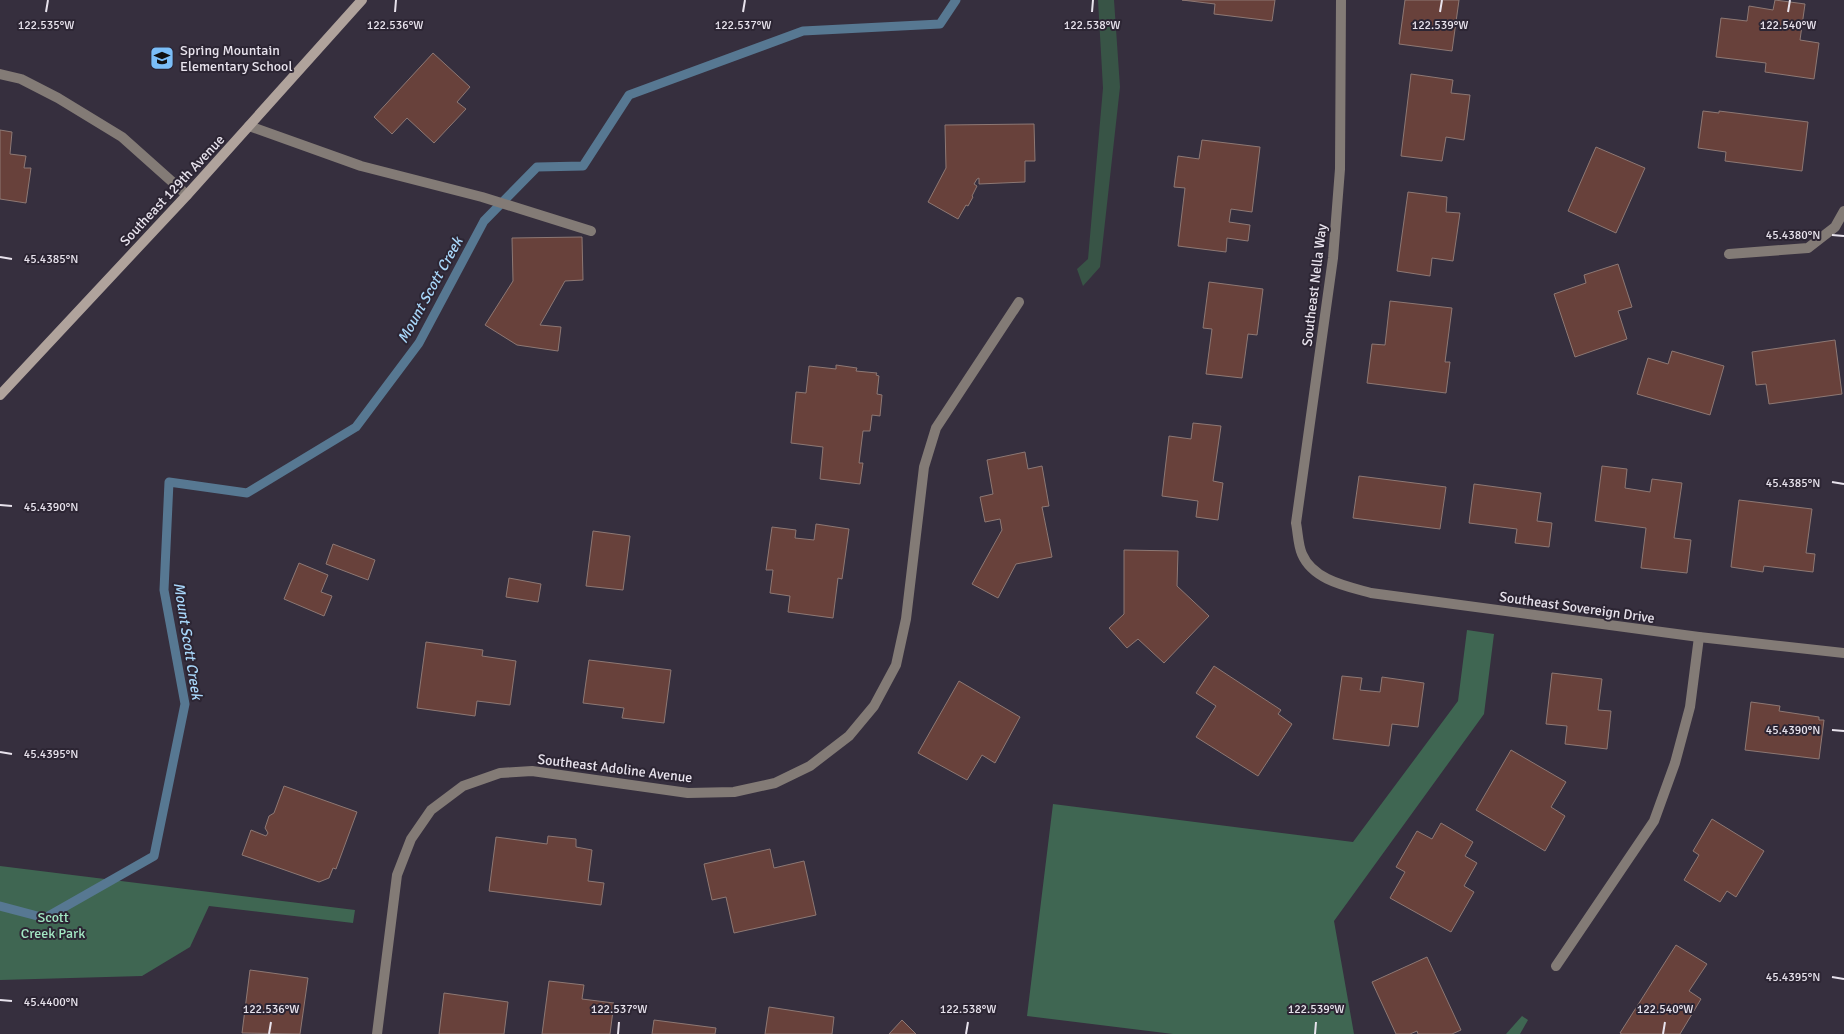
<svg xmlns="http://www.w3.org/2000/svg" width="1844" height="1034" font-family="Signika,sans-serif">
<rect width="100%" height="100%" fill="#362f3e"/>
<path fill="#385446" d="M1098,0h16l6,87 -20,180 -17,19 -6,-17 11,-10 15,-171z"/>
<g fill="#3f6652">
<path d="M1467,630l27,4 -10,80 -150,207 20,113h-181l-146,-18 26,-212 300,38 105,-141z"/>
<path d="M0,866l355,44 -2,13 -144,-17 -19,41 -48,29 -142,4z"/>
<path d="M1522,1016l6,4 -8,14h-14z"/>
</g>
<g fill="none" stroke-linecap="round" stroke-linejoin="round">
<path stroke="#577892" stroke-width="9" d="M0,906l45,12 109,-62 31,-152 -21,-114 5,-108 78,11 109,-66 63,-84 65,-122 53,-54 46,-1 46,-71 174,-64 137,-7 16,-24"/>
</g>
<g fill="#68413b" stroke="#8d7874">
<path d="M1182,0h93l-3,21 -58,-7 1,-10z"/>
<path d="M1405,0h54l-7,51 -53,-7z"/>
<path d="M1775,0l30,4 -5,36 19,3 -5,36 -49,-7 1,-9 -50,-6 5,-39 26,3 2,-15 24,4z"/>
<path d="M433,53l37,34 -13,15 9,7 -32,34 -27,-25 -15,16 -18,-17z"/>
<path d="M1411,74l42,6 -2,13 19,2 -6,45 -18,-3 -4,24 -41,-5z"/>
<path d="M1703,111l16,2v-2l89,11 -6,49 -77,-10 1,-9 -28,-4z"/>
<path d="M1034,124l1,37h-10v21l-46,2v-6l-2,1 -3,5 3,2 -5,10 1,1 -5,9 -2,-1 -8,14 -30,-17 18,-34 -1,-43z"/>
<path d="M0,130l12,2 -2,22 16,2 -2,12h7l-5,35 -26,-4z"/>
<path d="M1202,140l58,7 -8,65 -21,-3 -2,13 21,3 -2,16 -21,-3 -1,14 -48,-6 7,-58 -11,-1 4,-31 21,3z"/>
<path d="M1596,147l49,21 -29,65 -48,-22z"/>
<path d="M1408,192l39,5 -1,15 14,1 -7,48 -21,-3 -2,18 -33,-5z"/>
<path d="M582,237l1,43 -18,1 -25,44 21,2 -3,24 -41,-6 -32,-20 28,-44 -1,-43z"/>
<path d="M1618,264l14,43 -14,4 9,28 -52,18 -21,-63 32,-11 -2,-8z"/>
<path d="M1209,282l54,7 -6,46 -9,-1 -6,44 -36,-4 6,-45 -9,-1z"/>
<path d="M1390,301l62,7 -7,54h5l-4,31 -79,-10 5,-39 13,1z"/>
<path d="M1835,340l7,54 -73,10 -3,-20 -10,1 -4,-33z"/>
<path d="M1672,351l52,15 -14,49 -73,-21 11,-36 20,6z"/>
<path d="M836,365l21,3 -1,3 21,2 -1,2 3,1 -2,18 5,1 -2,21 -8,-1 -2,16h-7l-4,32h4l-3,21 -40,-5 3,-32 -32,-4 5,-51 10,1 3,-27 27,3z"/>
<path d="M1193,423l28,3 -8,55 10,2 -5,37 -22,-3 2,-16 -36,-5 7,-60 22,3z"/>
<path d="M1025,452l3,17 14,-3 7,40 -7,1 10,50 -36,7 -18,34 -26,-14 30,-54 -2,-11 -15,3 -5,-25 13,-3 -6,-34z"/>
<path d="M1602,466l25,3 -2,19 25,4 2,-13 30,4 -8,55 17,2 -4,33 -46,-5 5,-40 -51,-7z"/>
<path d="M1359,476l87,11 -6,42 -87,-11z"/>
<path d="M1474,484l67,9 -4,28 15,2 -3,24 -34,-4 2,-14 -48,-6z"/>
<path d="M1739,500l73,9 -6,44 9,1 -2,18 -49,-6 -1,6 -32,-5z"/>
<path d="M816,524l33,5 -7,50 -4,-1 -5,40 -45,-6 2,-16 -20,-3 3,-23h-7l6,-43 24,3 -1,8 19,2z"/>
<path d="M593,531l37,5 -7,54 -37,-4z"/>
<path d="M333,544l42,16 -7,20 -42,-16z"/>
<path d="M1124,550l54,1 -1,35 32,30 -45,47 -26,-24 -11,9 -18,-20 15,-14z"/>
<path d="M299,563l29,12 -7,17 11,4 -8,20 -40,-17z"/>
<path d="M509,578l32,6 -3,18 -32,-5z"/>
<path d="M426,642l57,8 -1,6 34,5 -6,44 -33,-4 -2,15 -58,-8z"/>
<path d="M589,660l82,10 -7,53 -42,-5 2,-10 -41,-5z"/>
<path d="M1214,666l67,44 -3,4 14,10 -34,52 -62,-39 20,-31 -20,-13z"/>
<path d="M1552,673l50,6 -4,31 13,1 -4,38 -42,-5 2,-18 -21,-2z"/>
<path d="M1342,676l20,2 -2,12 20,2 2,-15 42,6 -6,44 -26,-3 -3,22 -56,-7z"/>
<path d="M959,681l61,36 -25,46 -13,-8 -15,25 -49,-27z"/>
<path d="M1751,702l29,4 -1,5 40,6v3h5l-5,39 -74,-9z"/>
<path d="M1511,750l55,32 -15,25 14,9 -20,35 -69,-41z"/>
<path d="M284,786l73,26 -21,57 -3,-1 -4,10 -10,4 -77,-27 9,-25 15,6 2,-3 -3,-5 4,-12 5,-3z"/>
<path d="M1712,819l52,32 -28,46 -9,-6 -7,11 -36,-22 15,-25 -6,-4z"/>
<path d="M1441,823l32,19 -8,14 12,7 -13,23 10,6 -23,40 -61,-34 15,-26 -9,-5 21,-36 15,8z"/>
<path d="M548,836l28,3v8l16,3 -4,31 16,2 -3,22 -112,-14 7,-54 51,7z"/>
<path d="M770,849l4,19 30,-7 12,54 -82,18 -8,-36 -14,3 -8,-36z"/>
<path d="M1676,945l31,19 -18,27 12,8 -21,35h-58l-2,-1z"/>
<path d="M1427,957l34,73 -9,4h-34l-1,-3 -7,3h-14l-24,-52z"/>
<path d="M250,970l58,8 -8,56 -58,-1z"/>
<path d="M549,981l35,4 -2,14 32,4 -4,31h-68z"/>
<path d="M444,993l64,9 -4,32h-65z"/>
<path d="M769,1007l65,10 -2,17h-67z"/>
<path d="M654,1020l62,8 -1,6h-63z"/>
<path d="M902,1020l14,14h-27z"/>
</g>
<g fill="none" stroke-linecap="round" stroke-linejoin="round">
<path stroke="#837b76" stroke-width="10" d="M249,126l112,40 121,31 109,34"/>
<g stroke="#837b76" stroke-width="10">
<path d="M1341,0l-1,169 -7,89 -37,265c2,10 2,22 6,31 11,26 44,32 69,39l328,44 145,16"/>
<path d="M0,74l21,5 37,19 64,39 65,58"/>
<path d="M1729,254l79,-6 27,-21 9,-16"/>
<path d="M1556,966l98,-145 21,-58 15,-56 9,-70"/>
<path d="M377,1034l20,-159 14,-36 20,-29 32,-24 37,-13 32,-2 156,22 46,-1 41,-9 35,-17 39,-30 25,-30 22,-41 10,-46 18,-152 12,-39 83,-126"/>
</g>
<path stroke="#b0a39c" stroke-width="10" d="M0,395l187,-200 175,-195"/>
</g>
<path fill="none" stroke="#e8e3ed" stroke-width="2" d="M46,12l2,-12M395,12l1,-12M743,12l2,-12M1092,12l1,-12M1440,12l2,-12M1788,12l2,-12M1832,235l12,1M0,257l12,2M1832,482l12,2M0,505l12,1M1832,730l12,1M0,752l12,2M1832,977l12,2M0,1000l12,1M269,1034l2,-12M618,1034l1,-12M966,1034l2,-12M1315,1034l1,-12M1663,1034l2,-12"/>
<defs>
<g id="school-square" transform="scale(1.25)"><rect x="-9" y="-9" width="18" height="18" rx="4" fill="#7bbef8" stroke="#2c2533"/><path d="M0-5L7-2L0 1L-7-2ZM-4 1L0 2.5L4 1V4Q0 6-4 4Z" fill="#111"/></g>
</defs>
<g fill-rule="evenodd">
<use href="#school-square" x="162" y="58"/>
</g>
<g text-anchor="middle" stroke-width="4" stroke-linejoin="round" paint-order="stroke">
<g font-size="14" fill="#e8e3ed" stroke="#2c2533" text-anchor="start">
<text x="180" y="55">Spring Mountain<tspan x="180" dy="16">Elementary School</tspan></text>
</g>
<g font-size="14" fill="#e8e3ed" stroke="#2c2533">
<text transform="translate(172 190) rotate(-47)" y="5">Southeast 129th Avenue</text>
<text transform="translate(1314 285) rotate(-83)" y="5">Southeast Nella Way</text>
<text transform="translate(1577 607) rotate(8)" y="5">Southeast Sovereign Drive</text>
<text transform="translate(615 768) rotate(7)" y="5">Southeast Adoline Avenue</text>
</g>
<g font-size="14" fill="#a2e7c3" stroke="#2c2533">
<text x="53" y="922">Scott<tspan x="53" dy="16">Creek Park</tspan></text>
</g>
<g font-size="15" font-style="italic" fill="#a9d7fa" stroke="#2c2533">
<text transform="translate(430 290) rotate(-61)" y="5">Mount Scott Creek</text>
<text transform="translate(188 641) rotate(81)" y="5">Mount Scott Creek</text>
</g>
</g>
<g font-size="12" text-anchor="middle" fill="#e8e3ed" stroke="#2c2533" stroke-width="4" stroke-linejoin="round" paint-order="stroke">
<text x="46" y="29">122.535°W</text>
<text x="395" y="29">122.536°W</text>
<text x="743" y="29">122.537°W</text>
<text x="1092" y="29">122.538°W</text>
<text x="1440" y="29">122.539°W</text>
<text x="1788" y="29">122.540°W</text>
<text x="1793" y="239">45.4380°N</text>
<text x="51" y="263">45.4385°N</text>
<text x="1793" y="487">45.4385°N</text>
<text x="51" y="511">45.4390°N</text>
<text x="1793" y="734">45.4390°N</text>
<text x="51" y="758">45.4395°N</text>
<text x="1793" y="981">45.4395°N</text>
<text x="51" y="1006">45.4400°N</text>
<text x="271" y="1013">122.536°W</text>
<text x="619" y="1013">122.537°W</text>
<text x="968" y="1013">122.538°W</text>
<text x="1316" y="1013">122.539°W</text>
<text x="1665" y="1013">122.540°W</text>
</g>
</svg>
